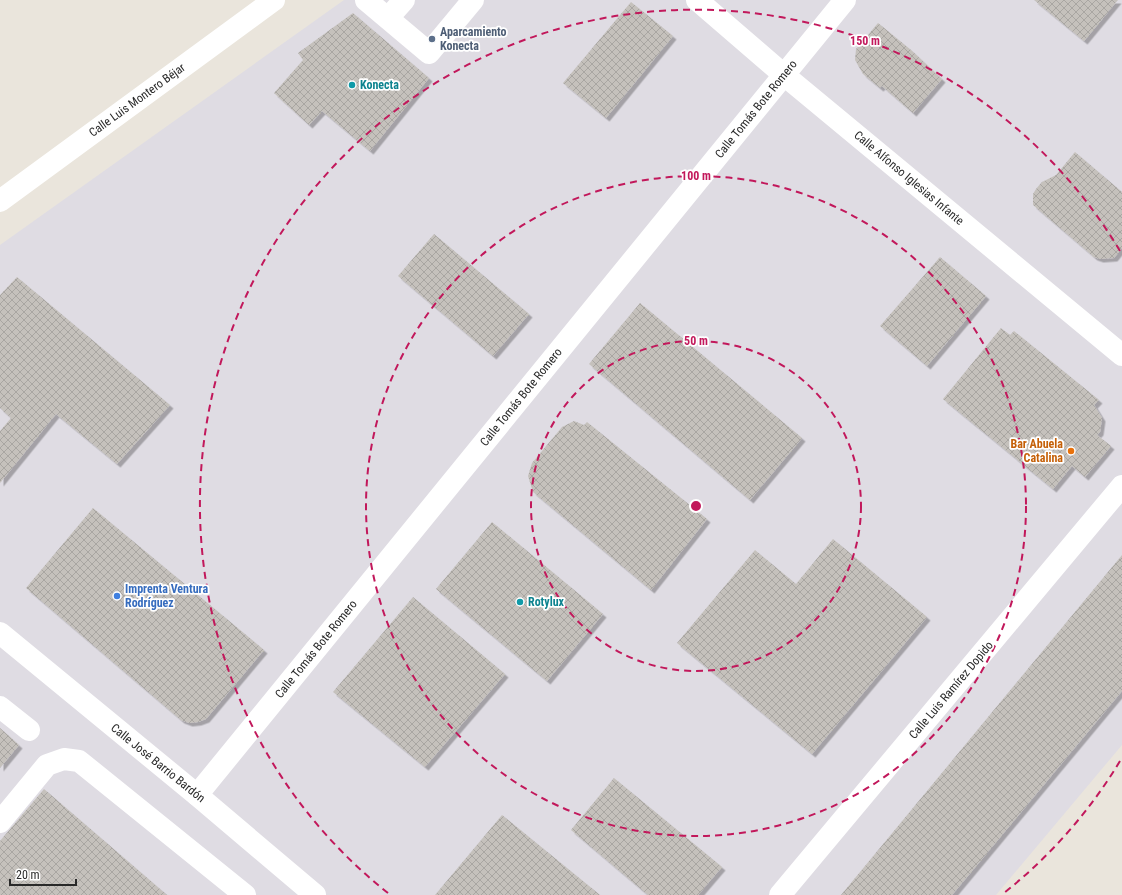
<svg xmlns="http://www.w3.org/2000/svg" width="1122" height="895" font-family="'Roboto Condensed',sans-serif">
<defs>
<pattern id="building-cross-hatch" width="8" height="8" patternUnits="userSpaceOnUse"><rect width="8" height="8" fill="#c5c1bc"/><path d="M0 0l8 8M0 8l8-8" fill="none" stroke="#a9a6a2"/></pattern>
<filter id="shadow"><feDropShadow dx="3.5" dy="3.5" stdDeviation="0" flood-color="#0004"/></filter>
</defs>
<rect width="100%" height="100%" fill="#eae5dc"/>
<path fill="#dfdce3" d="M344,0h778v745l-126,150h-996v-650z"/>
<g fill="url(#building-cross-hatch)" filter="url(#shadow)">
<path d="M1034,0h84l-34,41z"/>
<path d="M631,2l42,34 -67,82 -43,-35z"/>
<path d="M353,13l76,65 -59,73 -48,-40 -13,14 -35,-32 29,-33 -5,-7z"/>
<path d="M878,23l33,27 31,29 -29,34 -31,-27 -2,2 -17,-14 -8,-14 1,-11z"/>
<path d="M1075,152l47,40v56l-8,10 -14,1 -6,-2 -61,-52v-11l3,-5 6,-7 14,-7z"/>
<path d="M434,234l95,80 -36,42 -95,-80z"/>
<path d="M940,257l46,39 -59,70 -47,-40z"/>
<path d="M17,277l153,128 -53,59 -61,-50 -56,69v-52l11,-13 -11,-10v-113z"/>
<path d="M640,303l162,135 -52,62 -161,-136z"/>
<path d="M1001,328l9,7 4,-4 85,69 -5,5 8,13 -2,14 -3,3 14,11 -26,31 -13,-11 -19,23 -110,-90z"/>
<path d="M574,421l10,4 3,-3 120,97 -56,71 -118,-98 -5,-16 4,-13 30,-36z"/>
<path d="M93,508l171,142 -58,69 -8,3 -9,1 -8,-3 -155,-132z"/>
<path d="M492,522l111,92 -56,67 -111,-92z"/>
<path d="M833,539l94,78 -115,137 -135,-111 78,-93 41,34z"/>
<path d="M1122,555v136l-170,204h-111z"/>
<path d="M413,597l92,77 -80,93 -92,-75z"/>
<path d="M0,728l19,17 -19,23z"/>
<path d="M614,778l108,89 -24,28h-50l-77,-65z"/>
<path d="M44,789l123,106h-167v-54z"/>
<path d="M502,815l98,80h-165z"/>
</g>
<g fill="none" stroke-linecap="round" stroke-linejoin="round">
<g stroke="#fff" stroke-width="22">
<path d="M366,0l63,53 44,-53"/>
<path d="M697,0l87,75 338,280"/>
<path d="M388,18l16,-18"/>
<path d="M0,201l274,-201"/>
<path d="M0,633l197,162 118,100"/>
<path d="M0,707l29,23"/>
<path d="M197,795l648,-795"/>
<path d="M0,822l47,-57 17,-6 15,2 166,134"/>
<path d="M780,895l342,-409"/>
</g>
</g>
<g fill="none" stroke="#c2185b" stroke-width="2" stroke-dasharray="7 5">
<circle cx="696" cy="506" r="165"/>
<circle cx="696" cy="506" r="330"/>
<path d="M1120 761A495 495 0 0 1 1004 893M388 893A495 495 0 1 1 1120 251"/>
</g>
<circle fill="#5c6f8a" stroke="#fff" stroke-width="1.5" cx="432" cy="39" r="4"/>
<g fill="#0f9aa8" stroke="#fff" stroke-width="1.5">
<circle cx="352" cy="85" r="4"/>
<circle cx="520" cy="602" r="4"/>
</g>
<circle fill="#e8710a" stroke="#fff" stroke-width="1.5" cx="1071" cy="451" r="4"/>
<circle fill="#3f7fe0" stroke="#fff" stroke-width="1.5" cx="117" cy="596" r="4"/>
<g text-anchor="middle" stroke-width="3.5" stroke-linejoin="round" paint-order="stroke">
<g font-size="12" font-weight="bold" fill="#4e5e75" stroke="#fff" text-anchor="start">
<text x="440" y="36">Aparcamiento<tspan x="440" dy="14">Konecta</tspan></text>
</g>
<g font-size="12" font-weight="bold" fill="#0d838f" stroke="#fff" text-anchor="start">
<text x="360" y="89">Konecta</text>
<text x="528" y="606">Rotylux</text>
</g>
<g font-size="12" fill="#292929" stroke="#fff">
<text transform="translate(137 100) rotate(-36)" y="4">Calle Luis Montero Béjar</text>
<text transform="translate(756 109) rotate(-51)" y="4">Calle Tomás Bote Romero</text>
<text transform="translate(909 178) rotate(40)" y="4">Calle Alfonso Iglesias Infante</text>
<text transform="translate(521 397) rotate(-51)" y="4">Calle Tomás Bote Romero</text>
<text transform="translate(316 649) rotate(-51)" y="4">Calle Tomás Bote Romero</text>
<text transform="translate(951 690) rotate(-50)" y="4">Calle Luis Ramírez Dopido</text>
<text transform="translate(158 763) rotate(39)" y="4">Calle José Barrio Bardón</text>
</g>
<g font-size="12" font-weight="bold" fill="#c56008" stroke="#fff" text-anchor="end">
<text x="1063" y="448">Bar Abuela<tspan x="1063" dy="14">Catalina</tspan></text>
</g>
<g font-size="12" font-weight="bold" fill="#366cbe" stroke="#fff" text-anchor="start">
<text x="125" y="593">Imprenta Ventura<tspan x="125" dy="14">Rodríguez</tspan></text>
</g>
</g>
<circle cx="696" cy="506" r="6" fill="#c2185b" stroke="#fff" stroke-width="2"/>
<g font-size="12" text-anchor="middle" font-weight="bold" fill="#c2185b" stroke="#fff" stroke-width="3.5" stroke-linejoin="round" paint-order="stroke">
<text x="865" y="45">150 m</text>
<text x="696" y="180">100 m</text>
<text x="696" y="345">50 m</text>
</g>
<path d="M10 879v6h66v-6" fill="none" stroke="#292929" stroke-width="2"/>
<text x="16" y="879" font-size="12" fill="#292929" stroke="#ffffff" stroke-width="3" paint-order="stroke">20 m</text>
</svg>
